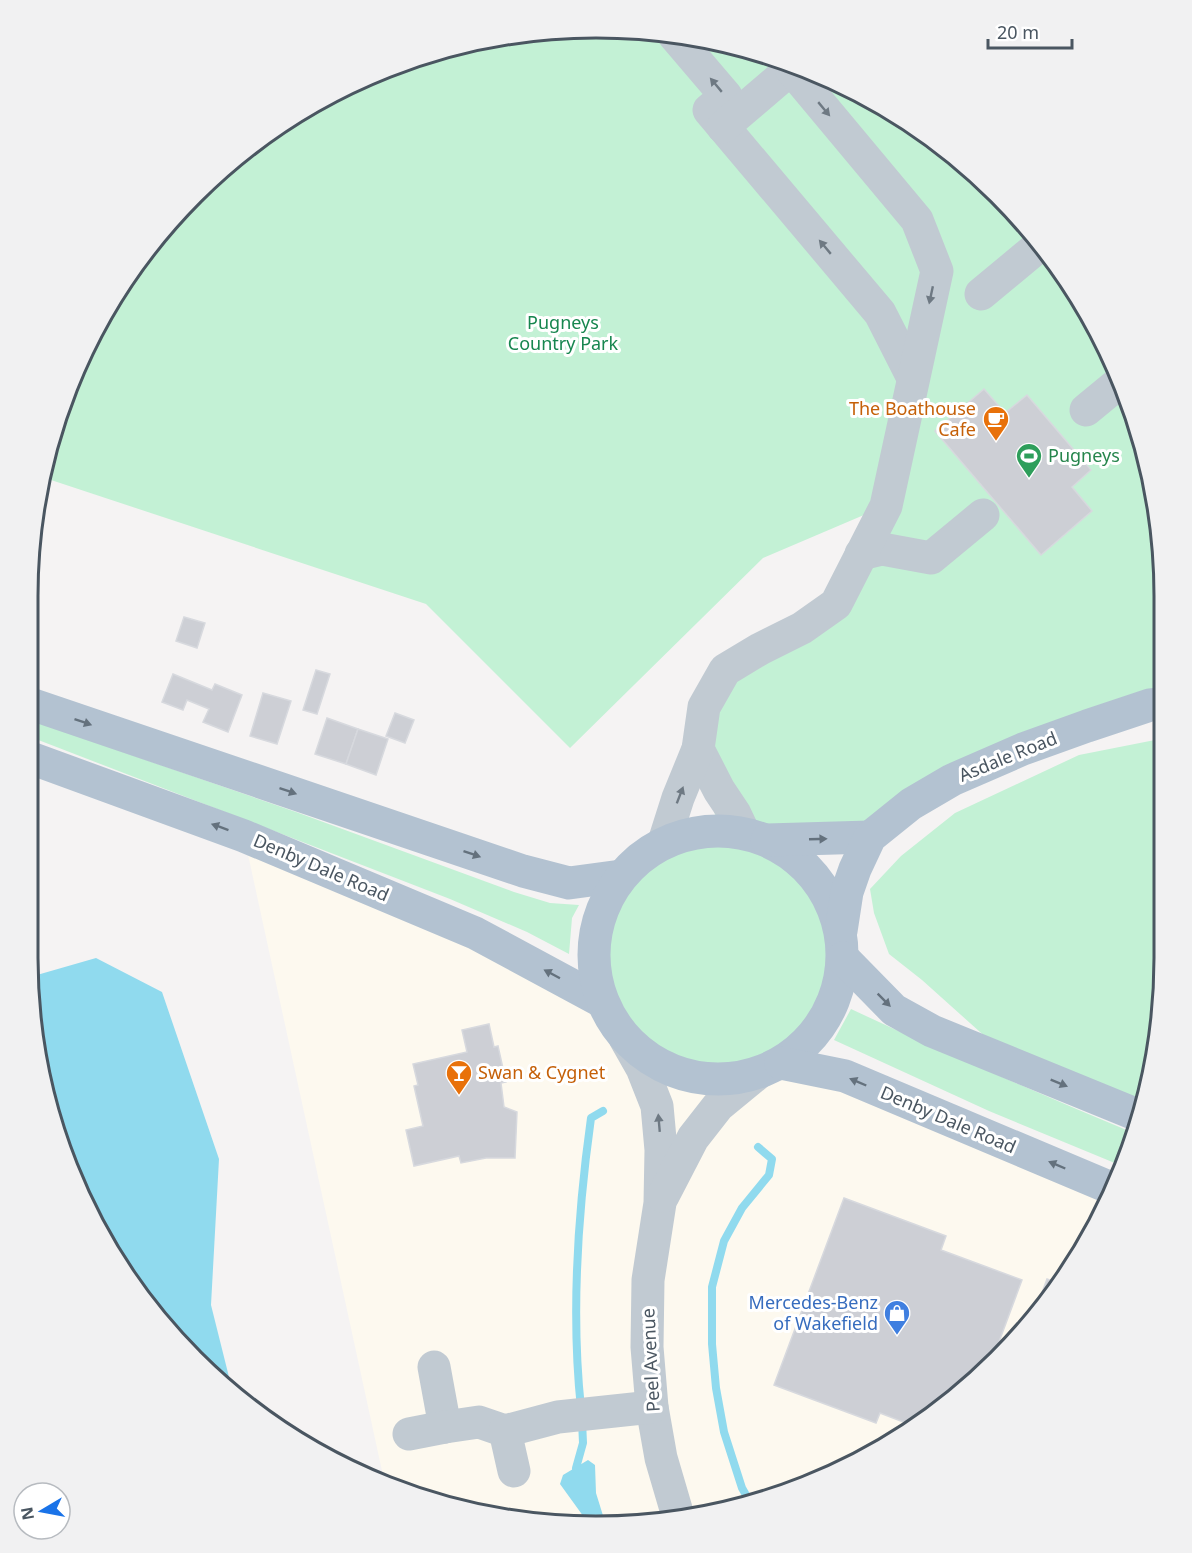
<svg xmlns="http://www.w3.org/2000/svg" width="1192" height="1553" font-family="'Noto Sans',sans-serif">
<rect width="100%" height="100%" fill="#f5f3f3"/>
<path fill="#fdf9ef" d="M244,836l359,166 10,19 168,42 330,125 -42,85 -71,87 -86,70 -133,66 -146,29 -184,-18 -65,-27z"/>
<g fill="#c3f1d5">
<path d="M596,27l111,11 107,32 98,53 87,71 70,86 66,133 25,109v182l-249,100 -123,47 19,16 14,18 11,20 11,53 -5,31 -12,29 -20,26 -25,19 -55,16h-25l-25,-7 -28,-14 -23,-20 -12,-17 -10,-19 -9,-33 1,-35 10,-30 16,-28 20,-19 23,-15 27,-9 28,-3 -21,-81 6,-42 98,-79 83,-122 -122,52 -193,190 -144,-144 -375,-124 -6,-4 12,-63 88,-164 135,-126 99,-53 106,-32z"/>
<path d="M28,719l268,93 218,80 36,11 29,2 -7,13 -3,36 -42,-22 -77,-33 -422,-163z"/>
<path d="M1160,739v293l-20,87 -121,-52 -97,-87 -33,-26 -15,-41 -4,-24 31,-33 54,-43 124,-58z"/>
<path d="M851,1009c94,44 189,85 285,125l-1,6 -13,26 -133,-55 -155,-71z"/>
</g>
<g fill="#90daee">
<path d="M96,958l66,34 57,167 -8,146 21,84 -38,-29 -91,-118 -57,-137 -16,-128z"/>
<path d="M588,1460l7,5 1,28 9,29 -19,-2 -26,-36 3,-9z"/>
</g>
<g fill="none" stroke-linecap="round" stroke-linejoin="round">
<g stroke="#90daee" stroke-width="8">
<path d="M581,1408c-10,-93 -3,-197 10,-290l12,-7"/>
<path d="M576,1468l7,-25 -1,-22"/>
<path d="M750,1502l-8,-14 -18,-56 -8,-44 -4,-44v-57l12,-46 18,-33 27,-33 3,-16 -14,-12"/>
</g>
</g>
<g fill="#cdcfd5" stroke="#d7d9de" stroke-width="1.5">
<path d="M984,389l21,24 22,-18 64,75 -19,17 20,24 -51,44 -106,-124z"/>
<path d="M184,617l21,6 -8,25 -21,-7z"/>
<path d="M316,670l14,4 -13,40 -14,-4z"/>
<path d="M173,674l39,16 3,-6 27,11 -14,37 -25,-10 6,-13 -22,-9 -4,10 -21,-8z"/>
<path d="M263,693l28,8 -14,43 -27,-8z"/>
<path d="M395,713l19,7 -9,23 -19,-7z"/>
<path d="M327,718l31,11 -12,35 -31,-10z"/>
<path d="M358,729l30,10 -12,36 -30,-11z"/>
<path d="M489,1024l5,23 4,-1 8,36 -5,1 3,24 13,5 -2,46h-29l-25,5 -2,-7 -45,10 -8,-36 17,-4 -9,-40 4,-1 -5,-21 54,-12 -5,-22z"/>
<path d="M844,1198l102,38 -5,14 81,30 -32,86 -74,61 -36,-14 -4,10 -102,-38z"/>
<path d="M1047,1279l13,5 -24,29 -1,-1z"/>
</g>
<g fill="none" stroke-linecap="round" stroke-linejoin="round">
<g stroke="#c1cad2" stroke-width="33">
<path d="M674,35l52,61 -17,14 171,203 33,65"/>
<path d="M723,127l68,-58"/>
<path d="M981,294l59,-49"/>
<path d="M1086,410l34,-28"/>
<path d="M861,554l21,-5 49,9 52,-43"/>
<path d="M698,749l21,41 16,24 9,19"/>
<path d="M664,842l14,-44 20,-49 6,-42 21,-37 35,-21 42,-21 34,-24 50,-98 51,-235 -20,-51 -126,-151 5,-4"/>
<path d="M625,1038l17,30 15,38 4,44 -1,53 -12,77 -1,67 5,60 9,51 17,58"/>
<path d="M663,1196l30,-58 25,-32 39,-32"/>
<path d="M434,1367l11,60"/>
<path d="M409,1434l36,-7 34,-5 26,9"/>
<path d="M514,1471l-9,-40 53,-14 94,-10"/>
</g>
<g stroke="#b3c2d1" stroke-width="33">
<path d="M28,703l495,168 46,12 52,-7"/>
<path d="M28,757l216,79 231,97 128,69"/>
<circle cx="718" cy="955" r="124"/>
<path d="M767,840l103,-3"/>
<path d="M841,931l6,-39 8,-23 15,-32 41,-33 41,-24 71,-31 64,-23 63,-21 10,-1"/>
<path d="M843,958l51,52 38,21 208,85"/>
<path d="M781,1063l64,13 266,112"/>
</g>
</g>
<defs><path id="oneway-solid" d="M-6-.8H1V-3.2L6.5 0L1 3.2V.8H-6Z" transform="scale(1.5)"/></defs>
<g fill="#6e7983">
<use href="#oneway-solid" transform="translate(716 85) rotate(-130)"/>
<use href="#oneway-solid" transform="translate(824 109) rotate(50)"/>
<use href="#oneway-solid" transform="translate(825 247) rotate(-130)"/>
<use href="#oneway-solid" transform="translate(931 295) rotate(102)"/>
<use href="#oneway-solid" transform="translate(680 795) rotate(-69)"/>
<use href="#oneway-solid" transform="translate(659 1123) rotate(-95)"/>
</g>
<g fill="#64717d">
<use href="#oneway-solid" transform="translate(83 722) rotate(19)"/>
<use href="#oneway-solid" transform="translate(288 791) rotate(19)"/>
<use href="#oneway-solid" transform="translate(220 827) rotate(-160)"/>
<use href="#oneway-solid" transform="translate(818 839) rotate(-2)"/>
<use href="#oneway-solid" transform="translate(472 854) rotate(19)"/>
<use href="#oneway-solid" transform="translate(552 974) rotate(-152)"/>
<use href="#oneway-solid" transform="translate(884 1000) rotate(45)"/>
<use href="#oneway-solid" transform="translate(858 1082) rotate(-157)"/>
<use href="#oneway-solid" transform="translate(1059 1083) rotate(22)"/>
<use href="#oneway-solid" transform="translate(1057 1165) rotate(-157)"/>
</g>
<defs>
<g id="cafe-pin" transform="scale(1.35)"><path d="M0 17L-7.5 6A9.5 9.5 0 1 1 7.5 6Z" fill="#e8710a" stroke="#fff"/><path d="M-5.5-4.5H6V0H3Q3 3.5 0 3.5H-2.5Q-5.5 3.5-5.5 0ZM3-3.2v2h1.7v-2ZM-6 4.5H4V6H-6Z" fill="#fff"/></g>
<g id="stadium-pin" transform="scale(1.35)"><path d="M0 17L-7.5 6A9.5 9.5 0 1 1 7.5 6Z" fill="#2e9e5b" stroke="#fff"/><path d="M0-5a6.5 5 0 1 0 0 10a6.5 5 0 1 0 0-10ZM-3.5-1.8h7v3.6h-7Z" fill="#fff"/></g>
<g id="bar-pin" transform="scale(1.35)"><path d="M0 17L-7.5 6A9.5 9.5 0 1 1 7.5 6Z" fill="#e8710a" stroke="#fff"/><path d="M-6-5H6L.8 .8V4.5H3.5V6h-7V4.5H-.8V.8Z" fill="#fff"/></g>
<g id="shop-pin" transform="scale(1.35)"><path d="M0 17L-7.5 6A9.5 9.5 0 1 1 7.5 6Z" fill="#3f7fe0" stroke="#fff"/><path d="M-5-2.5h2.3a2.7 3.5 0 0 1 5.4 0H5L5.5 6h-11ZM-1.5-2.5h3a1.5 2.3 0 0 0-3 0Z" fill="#fff"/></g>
</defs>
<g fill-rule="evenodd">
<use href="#cafe-pin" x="996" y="419"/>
<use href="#stadium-pin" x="1029" y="456"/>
<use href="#bar-pin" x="459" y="1073"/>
<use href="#shop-pin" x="897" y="1313"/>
</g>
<g text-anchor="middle" stroke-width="6" stroke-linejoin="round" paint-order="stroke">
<g font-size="18" fill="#17864f" stroke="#fff">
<text x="563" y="329">Pugneys<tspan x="563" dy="21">Country Park</tspan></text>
</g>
<g font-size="18" fill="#c56008" stroke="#fff" text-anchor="end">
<text x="976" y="415">The Boathouse<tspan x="976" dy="21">Cafe</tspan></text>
<text x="478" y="1079" text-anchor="start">Swan &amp; Cygnet</text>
</g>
<g font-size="18" fill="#27864d" stroke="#fff" text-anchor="start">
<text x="1048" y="462">Pugneys</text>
</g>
<g font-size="18" fill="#4a5661" stroke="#fff">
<text transform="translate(1008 757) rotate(-22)" y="6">Asdale Road</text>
<text transform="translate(321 868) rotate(23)" y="6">Denby Dale Road</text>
<text transform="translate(948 1120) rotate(23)" y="6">Denby Dale Road</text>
<text transform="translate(651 1360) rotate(-93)" y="6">Peel Avenue</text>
</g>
<g font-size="18" fill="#366cbe" stroke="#fff" text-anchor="end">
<text x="878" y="1309">Mercedes-Benz<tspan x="878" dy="21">of Wakefield</tspan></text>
</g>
</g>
<path d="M0 0H1192V1553H0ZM596 38H596A558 558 0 0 1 1154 596V958A558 558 0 0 1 596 1516H596A558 558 0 0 1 38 958V596A558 558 0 0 1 596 38Z" fill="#f1f1f2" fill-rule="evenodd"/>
<path fill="none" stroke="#4a5661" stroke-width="3" d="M596 38H596A558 558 0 0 1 1154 596V958A558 558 0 0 1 596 1516H596A558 558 0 0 1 38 958V596A558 558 0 0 1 596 38Z"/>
<g transform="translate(42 1511) rotate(260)"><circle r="28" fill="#ffffff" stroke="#b7bbc0" stroke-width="1.5"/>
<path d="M0-4.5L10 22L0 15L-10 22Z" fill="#1a73e8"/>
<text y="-9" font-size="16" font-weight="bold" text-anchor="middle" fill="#4a5661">N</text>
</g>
<path d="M988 39v9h84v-9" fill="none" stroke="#4a5661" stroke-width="3"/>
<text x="997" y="39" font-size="18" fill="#4a5661" stroke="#ffffff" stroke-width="4.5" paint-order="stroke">20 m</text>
</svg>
